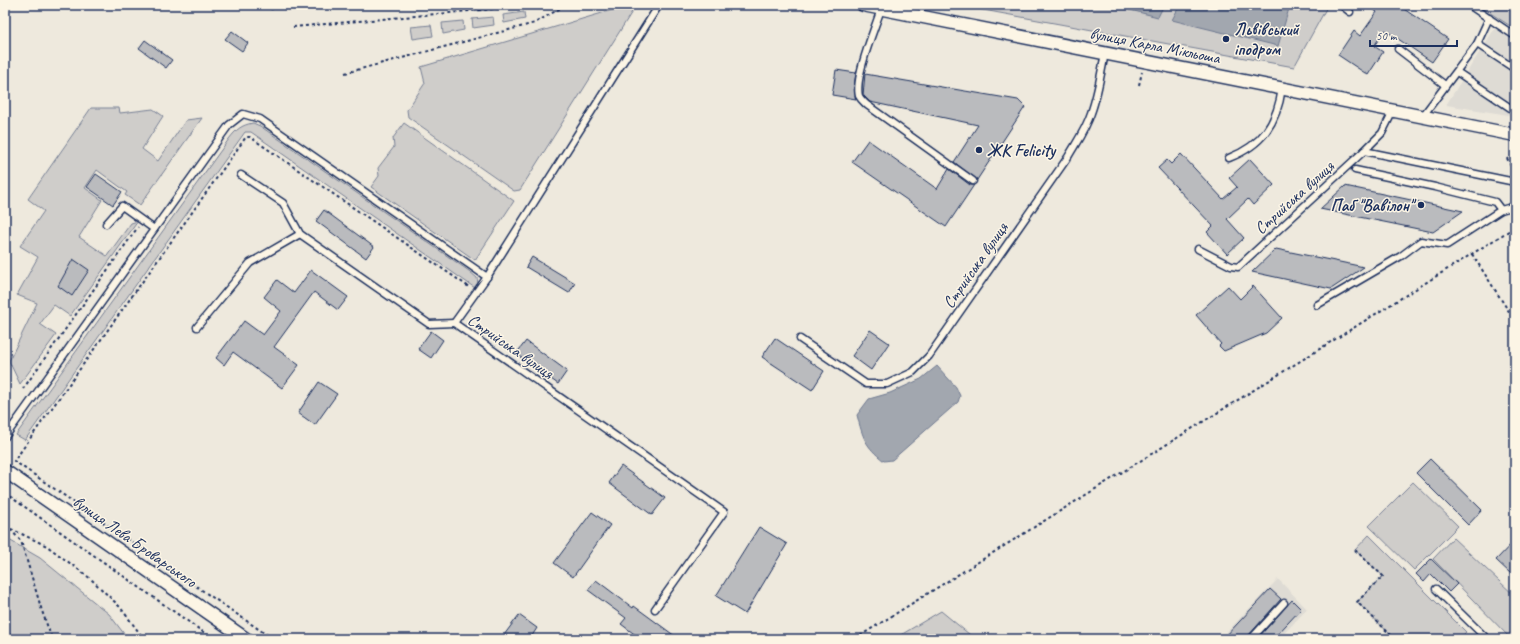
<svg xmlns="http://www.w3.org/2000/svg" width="1520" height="644" font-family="Caveat,sans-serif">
<rect width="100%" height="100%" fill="#eee9dd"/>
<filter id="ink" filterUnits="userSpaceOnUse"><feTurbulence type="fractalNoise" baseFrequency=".025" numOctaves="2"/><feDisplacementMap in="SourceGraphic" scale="8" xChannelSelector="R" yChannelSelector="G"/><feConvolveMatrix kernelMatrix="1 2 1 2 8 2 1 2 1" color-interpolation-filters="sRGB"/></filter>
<g filter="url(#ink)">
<g fill="#dedbd4">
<path d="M1495,28l20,14v74l-69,-11z"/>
<path d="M1278,579l29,30 -28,30h-59z"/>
</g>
<g fill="#cfcdca" stroke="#757e94">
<path d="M629,5l6,2 -115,183 -6,1 -106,-74 -1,-7 18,-27 -4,-16z"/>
<path d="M956,5h372l-34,62z"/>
<path d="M1478,5h37v24z"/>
<path d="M524,12l1,7 -21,4 -1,-8z"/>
<path d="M493,17l1,8 -21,3 -1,-9z"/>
<path d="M463,21l1,9 -21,4 -1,-11z"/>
<path d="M431,25l2,11 -20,3 -2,-12z"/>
<path d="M91,108h28l1,5 33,-4 10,7 -21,33 16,12 28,-41 16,-2 -62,87 -15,-10 2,-3 -30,-22 -12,18 17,12 -23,37 28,19 24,-33 7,-2 -68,95 -16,-11 -14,19 16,11 -36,49 -11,-23 28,-58 -20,-8 21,-38 -18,-11 24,-35 -16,-12z"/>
<path d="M253,123l7,3 209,145 8,7 1,5 -3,5 -224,-156h-6l-220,308 -9,-5 213,-296c7,-9 12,-14 24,-16z"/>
<path d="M404,123l110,78 -39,59 -104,-73 8,-11 -1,-8 16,-21 -1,-9z"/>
<path d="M1413,482l45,44 -44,44 -45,-44z"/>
<path d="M1369,535l97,97 -7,7h-64l-38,-37 26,-26 -28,-26z"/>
<path d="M1453,538l62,58v43h-4l-78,-80z"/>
<path d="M5,539l4,1 31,18 69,56 19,25h-123z"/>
<path d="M941,611l34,28h-81z"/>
</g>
<g fill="#a2a7af" stroke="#6c778f">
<path d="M1110,5h54l-6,12z"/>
<path d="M1180,5h110l-12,41 -106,-26z"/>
<path d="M937,366l19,21 4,9 -2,6 -66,58 -8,1c-19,-15 -21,-23 -27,-46l12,-16 21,-6 31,-14z"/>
</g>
<g fill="#babbbe" stroke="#1b2f5e">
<path d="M1367,5h31l50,34 -16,23 -47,-32 -11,16 9,6 -15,23 -30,-20 16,-24 6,5 17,-24z"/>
<path d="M232,31l16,12 -6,8 -17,-12z"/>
<path d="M145,40l27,20 -6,8 -27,-20z"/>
<path d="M836,70l20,3 -2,14 2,12 -24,-4z"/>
<path d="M865,74l153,26 7,7 -48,73 -23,-18 24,-37 -108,-23 -7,-7z"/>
<path d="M868,140l69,49 12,-20 21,16h4l-28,42 -94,-65z"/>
<path d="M1181,154l42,45 14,-12 -8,-9 21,-19 24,26 -21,20 -5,-6 -21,20 17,19 -17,16 -20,-22 6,-6 -55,-58 9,-8 4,4z"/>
<path d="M96,174l26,18 -9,13 -26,-18z"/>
<path d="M1345,186l118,25 -30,21 -113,-23z"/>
<path d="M324,210l50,37 -8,11 -50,-37z"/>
<path d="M1276,249l88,18 -33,22 -79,-17z"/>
<path d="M532,257l43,26 -6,10 -43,-26z"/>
<path d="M73,259l16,11 -17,26 -14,-10z"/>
<path d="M311,270l37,27 -10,13 -24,-18 -40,55 25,18 -17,23 -49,-36 -9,13 -8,-7 28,-37 19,14 18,-24 -17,-14 13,-17 17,13z"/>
<path d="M1228,286l12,13 13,-13 29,32 -16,15 -42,18 -5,-5 2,-2 -25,-29z"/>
<path d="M870,330l19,13 -18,27 -19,-14z"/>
<path d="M431,331l12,9 -12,18 -13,-9z"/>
<path d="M775,338l49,33 -12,19 -50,-33z"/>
<path d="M526,341l41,30 -9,13 -42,-30z"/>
<path d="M319,382l18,12 -22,31 -17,-12z"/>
<path d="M1430,459l52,51 -14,15 -52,-52z"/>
<path d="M621,466l44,32 -13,17 -43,-32z"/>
<path d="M592,512l18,13 -37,52 -19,-14z"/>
<path d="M759,527l28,17 -42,70 -29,-18z"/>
<path d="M1515,540v30l-4,4 -15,-14z"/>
<path d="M1431,559l26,25 -8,8 -18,-18 -7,8 -8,-8z"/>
<path d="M596,580l37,28 1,-2 45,33h-38l-20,-15 5,-6 -38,-28z"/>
<path d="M1270,589l11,10 -33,37 -1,3h-24z"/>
<path d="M1292,600l9,9 -28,30h-16z"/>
<path d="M519,615l18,13 -7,11h-29z"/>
</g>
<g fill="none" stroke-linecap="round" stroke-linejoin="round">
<g stroke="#1b2f5e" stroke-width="9">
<g id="service">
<path d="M1341,5l9,7"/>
<path d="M1469,5l46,31"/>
<path d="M881,9c-6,19 -27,68 -22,87 2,4 5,6 8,9l106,76"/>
<path d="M1477,44l38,25"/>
<path d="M1398,49l47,36"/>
<path d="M1457,72l55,37"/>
<path d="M1422,117l55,-73 12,-26"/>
<path d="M1364,151l151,31"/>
<path d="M1229,158c33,-13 48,-34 53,-70"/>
<path d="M1355,170l80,17 60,15 6,8"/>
<path d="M241,175l42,28 17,31 129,90 25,-1"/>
<path d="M106,224l16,-18 32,23"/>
<path d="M1198,249l33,17 7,1 126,-116 18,-18 11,-22"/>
<path d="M1317,305l84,-49 20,-15 26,4 54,-35 14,-4"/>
<path d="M197,327l53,-64 50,-29"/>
<path d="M800,339l66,45h21l26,-12 16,-16 139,-199c8,-14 18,-28 23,-44 7,-19 10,-40 14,-60"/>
<path d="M5,437l224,-312 14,-11 17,5 227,158"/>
<path d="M1436,589l51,50"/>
<path d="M655,609l69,-97 -270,-189 33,-46 172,-272"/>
<path d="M1251,639l33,-36"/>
</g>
</g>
<g stroke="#1b2f5e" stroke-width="15">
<g id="minor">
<path d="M863,5l652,130"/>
<path d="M5,471l241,168"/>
</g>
</g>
<g stroke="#1b2f5e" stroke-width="2" stroke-dasharray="3 3" stroke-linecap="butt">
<path d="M264,5l8,4 1,-4"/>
<path d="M293,27l243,-22"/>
<path d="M345,73l190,-50 31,-18"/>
<path d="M1139,85l3,-13"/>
<path d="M1514,120h1"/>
<path d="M1507,158l7,15"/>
<path d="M1472,254l43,67"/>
<path d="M23,389l115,-162"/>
<path d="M5,493l208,146"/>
<path d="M5,528h4l38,18 44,33 29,28 24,32"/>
<path d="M5,529l4,-1 12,13 21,70 10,28"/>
<path d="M1355,550l28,26 -26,26 38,37"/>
<path d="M273,639l-259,-178 232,-324h4l219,150"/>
<path d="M855,639l660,-412"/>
</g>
<use href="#service" stroke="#fcf5e5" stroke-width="6"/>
<use href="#minor" stroke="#fcf5e5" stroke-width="12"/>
</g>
</g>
<g fill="#1b2f5e" stroke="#fcf5e5" stroke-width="1.5">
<circle cx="1226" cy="39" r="4"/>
<circle cx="979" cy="150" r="4"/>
<circle cx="1421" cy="205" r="4"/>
</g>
<g text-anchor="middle" stroke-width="3" stroke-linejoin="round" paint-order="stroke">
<g font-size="17" font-weight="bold" fill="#1b2f5e" stroke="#fcf5e5" text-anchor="start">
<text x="1234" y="35">Львівський<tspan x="1234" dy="20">іподром</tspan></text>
<text x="987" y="156">ЖК Felicity</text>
<text x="1413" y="211" text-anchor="end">Паб "Вавілон"</text>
</g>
<g font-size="17" fill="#1b2f5e" stroke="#fcf5e5">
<text transform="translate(1155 45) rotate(11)" y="6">вулиця Карла Мікльоша</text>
<text transform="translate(1294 197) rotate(-42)" y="6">Стрийська вулиця</text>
<text transform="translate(975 265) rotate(-55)" y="6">Стрийська вулиця</text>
<text transform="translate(511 346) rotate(35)" y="6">Стрийська вулиця</text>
<text transform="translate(135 541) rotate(35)" y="6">вулиця Лева Броварського</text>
</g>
</g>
<rect width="1520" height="644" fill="none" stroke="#fcf5e5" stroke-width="20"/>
<rect x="10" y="10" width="1500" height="624" fill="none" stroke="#1b2f5e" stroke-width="1.5" filter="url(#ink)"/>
<path d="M1370 40v6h87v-6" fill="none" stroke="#1b2f5e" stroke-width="2"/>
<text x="1376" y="40" font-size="12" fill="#1b2f5e" stroke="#fcf5e5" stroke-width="3" paint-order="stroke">50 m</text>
</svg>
